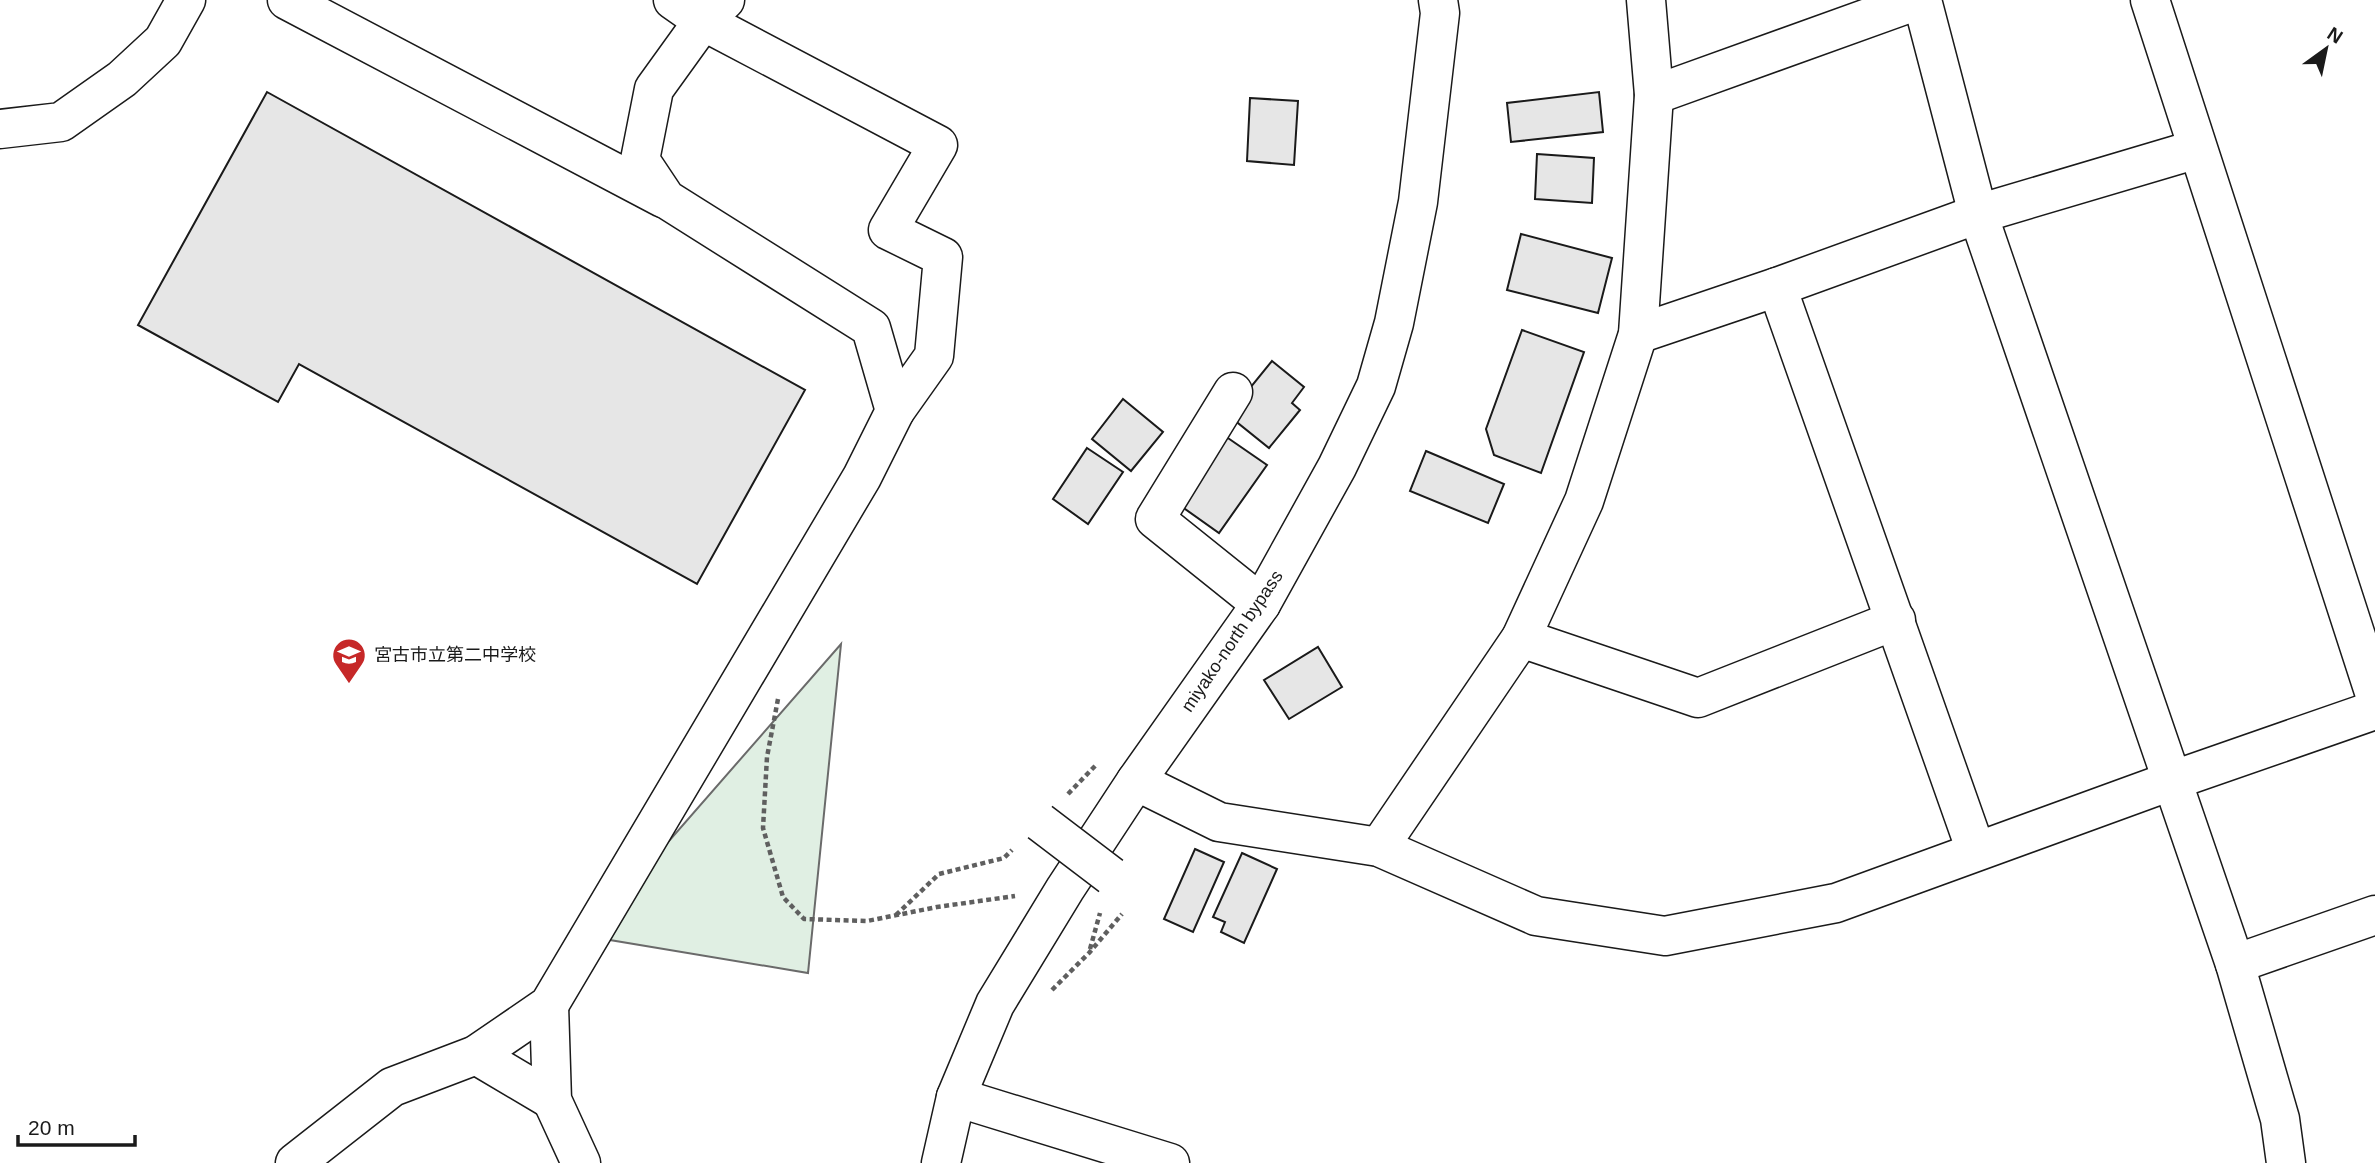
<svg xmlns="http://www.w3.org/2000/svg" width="2375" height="1163" font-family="Helvetica,'Noto Sans JP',sans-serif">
<rect width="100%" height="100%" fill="#fff"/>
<path fill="#e0efe3" stroke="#6a6a6a" stroke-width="2" d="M841,644l-33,329 -222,-37z"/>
<g fill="#e6e6e6" stroke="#1a1a1a" stroke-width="2">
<path d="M267,92l538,298 -108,194 -398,-220 -21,38 -140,-77z"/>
<path d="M1599,92l4,40 -92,10 -4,-39z"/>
<path d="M1250,98l48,3 -4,64 -47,-4z"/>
<path d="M1537,154l57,4 -2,45 -57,-4z"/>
<path d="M1521,234l91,24 -14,55 -91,-23z"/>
<path d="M1522,330l62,22 -43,121 -47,-18 -8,-26z"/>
<path d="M1272,361l32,26 -12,16 8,7 -31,38 -41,-33z"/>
<path d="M1123,399l40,33 -32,39 -39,-32z"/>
<path d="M1225,436l42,29 -48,68 -41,-29z"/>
<path d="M1087,448l36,24 -35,52 -35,-25z"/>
<path d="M1426,451l78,33 -16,39 -78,-32z"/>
<path d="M1318,647l24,40 -53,32 -25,-39z"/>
<path d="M1195,849l29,13 -31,70 -29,-13z"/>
<path d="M1242,853l35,16 -33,74 -23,-11 4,-10 -12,-5z"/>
</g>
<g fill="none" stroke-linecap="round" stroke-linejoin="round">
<g stroke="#1a1a1a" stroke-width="41">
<g id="minor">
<path d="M287,0l376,198"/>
<path d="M673,0l30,21 235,124 -50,85 55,27 -9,99 -39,55"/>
<path d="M1922,0l56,214 257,750 45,155 6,44"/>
<path d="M2150,0l225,695"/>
<path d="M1654,95l264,-95"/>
<path d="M0,129l61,-7 61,-43 41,-38 23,-41"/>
<path d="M1777,287l199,564"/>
<path d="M1638,334l139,-47 201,-73 219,-65"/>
<path d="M1233,392l-78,127 106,85"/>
<path d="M1521,638l177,60 198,-78"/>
<path d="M1136,781l83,41 160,25 157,69 129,20 171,-33 335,-122 204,-71"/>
<path d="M1379,847l142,-209 63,-137 54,-167 16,-239 -8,-95"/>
<path d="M2235,964l140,-49"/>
<path d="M549,1005l3,95 29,63"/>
<path d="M476,1055l76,45"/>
<path d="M956,1097l214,66"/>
<path d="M295,1163l97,-76 84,-32 73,-50 313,-528 33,-66 -24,-83 -205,-129 -26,-39 14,-71 49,-68 22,-21"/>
</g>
</g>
<g stroke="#1a1a1a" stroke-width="41">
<path id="highway" d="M941,1163l15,-66 39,-93 70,-115 71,-108 125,-177 76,-137 39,-81 18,-63 24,-121 22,-189 -2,-13"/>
</g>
<g stroke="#5f5f5f" stroke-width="4.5" stroke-dasharray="5 3.5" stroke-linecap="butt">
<path d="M778,699l-11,58 -4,71 20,69 21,22 63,2 70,-14 78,-11"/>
<path d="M1068,794l28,-29"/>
<path d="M896,915l43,-41 65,-16 8,-8"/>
<path d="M1090,949l10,-36"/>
<path d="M1052,990l37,-37 33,-39"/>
</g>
<use href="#minor" stroke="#fff" stroke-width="38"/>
<use href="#highway" stroke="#fff" stroke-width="38"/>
<g stroke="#1a1a1a" stroke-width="41" stroke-linecap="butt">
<path id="minor-bridge" d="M1040,822l71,54"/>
</g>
<use href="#minor-bridge" stroke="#fff" stroke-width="38"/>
</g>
<defs>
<g id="school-pin" transform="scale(1.75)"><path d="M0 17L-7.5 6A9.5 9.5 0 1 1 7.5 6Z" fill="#c62828" stroke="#fff"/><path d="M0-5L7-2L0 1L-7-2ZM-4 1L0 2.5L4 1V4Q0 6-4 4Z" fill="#fff"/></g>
</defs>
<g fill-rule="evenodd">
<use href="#school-pin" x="349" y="655"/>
</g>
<g text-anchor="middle" stroke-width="5" stroke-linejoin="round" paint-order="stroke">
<g font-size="18" fill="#1a1a1a" stroke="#fff">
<text transform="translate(1232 641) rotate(-56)" y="6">miyako-north bypass</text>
</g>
<g font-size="18" fill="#1a1a1a" stroke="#fff" text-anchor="start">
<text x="374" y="661">宮古市立第二中学校</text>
</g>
</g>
<g transform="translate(2326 49) rotate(33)" stroke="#ffffff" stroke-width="5" paint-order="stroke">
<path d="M0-5L12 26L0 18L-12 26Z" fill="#1a1a1a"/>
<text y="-10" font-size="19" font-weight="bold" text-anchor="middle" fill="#1a1a1a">N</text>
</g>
<path d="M18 1135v10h117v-10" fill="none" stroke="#1a1a1a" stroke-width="3.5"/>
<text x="28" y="1135" font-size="21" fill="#1a1a1a" stroke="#ffffff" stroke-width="5" paint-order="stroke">20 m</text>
</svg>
